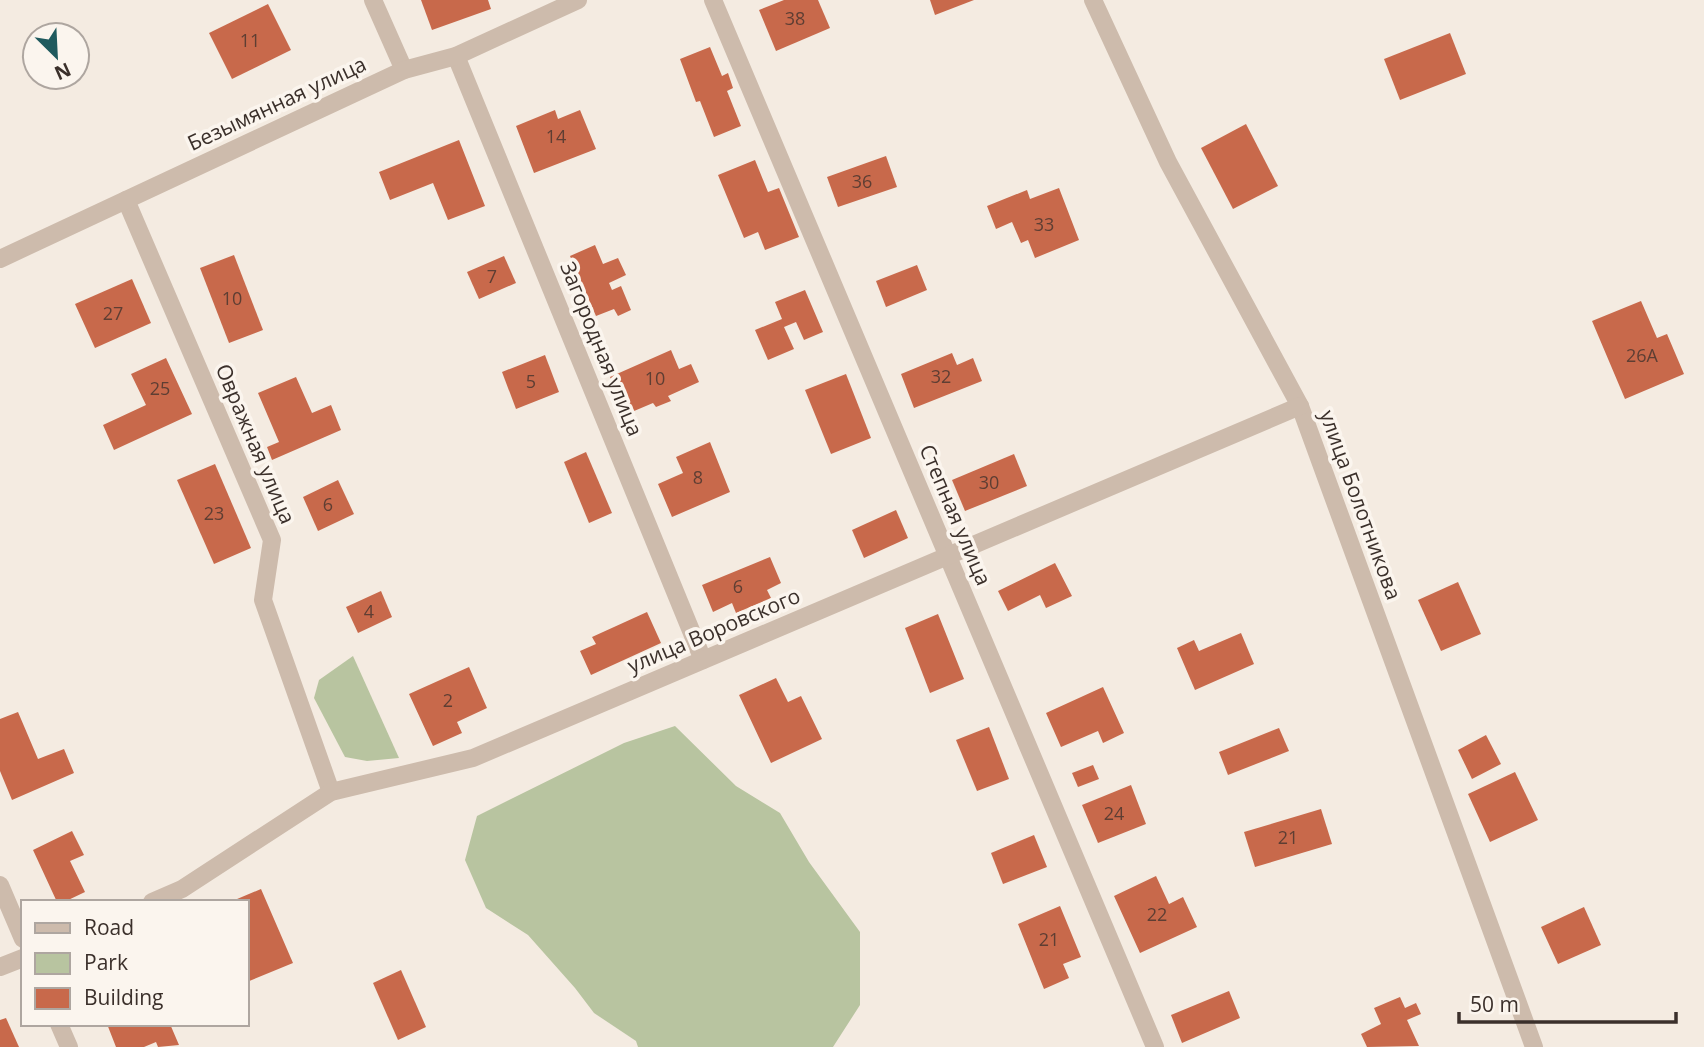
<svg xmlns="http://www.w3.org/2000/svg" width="1704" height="1047" font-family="'Open Sans',sans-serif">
<rect width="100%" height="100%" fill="#f4ebe1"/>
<g fill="#b8c4a0">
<path d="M353,656l46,102 -32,3 -22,-4 -31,-59 5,-18z"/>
<path d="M675,726l61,60 44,27 29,49 51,70v73l-27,42h-195l-2,-6 -42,-28 -19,-25 -47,-53 -42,-27 -21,-48 12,-44 147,-73z"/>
</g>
<g fill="#c8694b">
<path d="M421,0h67l3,9 -59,21z"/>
<path d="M784,0h34l12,28 -54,23 -17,-41z"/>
<path d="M930,0h44l-39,15z"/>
<path d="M268,4l23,46 -59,29 -23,-46z"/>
<path d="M1450,33l16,41 -66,26 -16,-41z"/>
<path d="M710,47l12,29 6,-3 5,15 -6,3 14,35 -27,11 -14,-36 -4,1 -16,-43z"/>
<path d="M555,110l3,9 22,-9 16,39 -62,24 -18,-47z"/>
<path d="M1246,124l32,62 -45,23 -32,-61z"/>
<path d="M459,140l26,66 -37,14 -15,-37 -43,17 -11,-28z"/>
<path d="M886,156l11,31 -59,20 -11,-30z"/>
<path d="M755,160l13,32 11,-4 20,49 -34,13 -7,-18 -14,6 -26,-63z"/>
<path d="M1059,188l20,52 -44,18 -7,-18 -7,3 -9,-21 -16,7 -9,-23 40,-16 3,9z"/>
<path d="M595,245l8,19 15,-6 8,17 -17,8 3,7 9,-4 10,24 -13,6 -4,-7 -18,7 -26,-60z"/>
<path d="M234,255l29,75 -34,13 -29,-75z"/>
<path d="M504,256l12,27 -37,16 -12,-27z"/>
<path d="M917,265l10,25 -41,17 -10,-26z"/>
<path d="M132,279l19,44 -56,25 -20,-44z"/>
<path d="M805,290l18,42 -19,8 -8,-18 -12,5 10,22 -26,11 -13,-30 27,-11 -7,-17z"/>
<path d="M1641,301l16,37 10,-4 17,40 -59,25 -33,-78z"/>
<path d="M671,350l8,19 12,-5 8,18 -31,14 3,5 -15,6 -3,-4 -26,11 -17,-37z"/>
<path d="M952,353l5,12 16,-7 9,23 -68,27 -13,-34z"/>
<path d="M545,355l14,37 -43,17 -14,-37z"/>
<path d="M166,358l26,56 -78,36 -11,-25 43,-20 -15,-31z"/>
<path d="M846,374l25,64 -40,16 -26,-64z"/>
<path d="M296,377l16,36 19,-8 10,25 -69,30 -5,-13 12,-5 -21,-49z"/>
<path d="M710,442l20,50 -58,25 -14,-33 25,-11 -7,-16z"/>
<path d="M586,452l26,61 -23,10 -25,-61z"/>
<path d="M1014,454l13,32 -62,25 -13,-31z"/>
<path d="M215,464l36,84 -37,16 -37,-84z"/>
<path d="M338,480l16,34 -36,17 -15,-34z"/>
<path d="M896,510l12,28 -44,20 -12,-28z"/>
<path d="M770,557l11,26 -14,7 4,8 -35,15 -4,-10 -19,9 -11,-27z"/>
<path d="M1055,563l17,33 -26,12 -6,-13 -32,16 -10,-20z"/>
<path d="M1458,582l23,52 -40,17 -23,-51z"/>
<path d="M381,591l11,26 -34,16 -12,-26z"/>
<path d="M647,612l14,31 -70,32 -11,-24 16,-7 -4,-7z"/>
<path d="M938,614l26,65 -34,14 -25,-65z"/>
<path d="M1241,633l13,31 -59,26 -18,-42 17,-8 5,11z"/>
<path d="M469,667l18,41 -30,14 5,11 -29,13 -24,-52z"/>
<path d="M776,678l12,24 13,-6 21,43 -51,24 -32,-68z"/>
<path d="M1103,687l21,46 -21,10 -5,-12 -37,16 -15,-34z"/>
<path d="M18,712l20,47 26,-10 10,24 -62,27 -12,-29v-52z"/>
<path d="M989,727l20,52 -32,12 -21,-51z"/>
<path d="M1279,728l10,23 -61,24 -9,-23z"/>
<path d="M1486,735l15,29 -29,15 -14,-29z"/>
<path d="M1093,765l6,14 -21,8 -6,-14z"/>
<path d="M1515,772l23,48 -48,22 -22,-48z"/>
<path d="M1131,785l15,39 -48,19 -16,-38z"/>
<path d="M1321,809l11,35 -77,23 -11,-35z"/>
<path d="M72,831l12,24 -14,6 15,31 -21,10h-7l-24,-52z"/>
<path d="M1034,835l13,32 -44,17 -12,-31z"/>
<path d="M1156,876l13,28 14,-7 14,30 -57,26 -26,-57z"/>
<path d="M261,889l32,74 -46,19v-80h-17z"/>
<path d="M1060,906l21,51 -18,7 6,14 -25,11 -26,-65z"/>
<path d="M1584,907l17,38 -43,19 -17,-37z"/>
<path d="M401,970l25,57 -28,13 -25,-57z"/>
<path d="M1229,991l11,27 -58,25 -11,-28z"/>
<path d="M1400,997l5,11 11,-5 5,11 -14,6 12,26 -52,1 -6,-13 20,-10 -7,-16z"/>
<path d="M6,1018l13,29h-19v-27z"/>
<path d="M107,1024h63l9,21 -21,2 -2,-5 -12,5h-28z"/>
</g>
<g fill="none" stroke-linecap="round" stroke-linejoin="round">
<g stroke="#cdbbac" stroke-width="18">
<path d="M373,0l31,70"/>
<path d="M713,0l442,1047"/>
<path d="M1093,0l75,162 132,244 234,641"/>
<path d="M456,56l247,604"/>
<path d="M126,200l146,340 -9,60 68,192"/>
<path d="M0,259l404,-189 52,-14 122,-56"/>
<path d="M0,885l23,54"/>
<path d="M152,902l30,-13 149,-97 142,-34 827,-352"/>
<path d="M0,967l23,-9"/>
<path d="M59,1024l10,23"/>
</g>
</g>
<g text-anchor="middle" stroke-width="7" stroke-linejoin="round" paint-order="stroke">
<g font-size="18" fill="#5e3e33">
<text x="795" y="25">38</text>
<text x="250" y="47">11</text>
<text x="556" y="143">14</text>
<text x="862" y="188">36</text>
<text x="1044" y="231">33</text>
<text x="492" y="283">7</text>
<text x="232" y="305">10</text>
<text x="113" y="320">27</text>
<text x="1642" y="362">26А</text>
<text x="941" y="383">32</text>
<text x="655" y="385">10</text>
<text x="531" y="388">5</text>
<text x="160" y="395">25</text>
<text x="698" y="484">8</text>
<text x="989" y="489">30</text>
<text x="328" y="511">6</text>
<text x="214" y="520">23</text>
<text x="738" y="593">6</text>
<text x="369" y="618">4</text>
<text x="448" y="707">2</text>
<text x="1114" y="820">24</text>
<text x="1288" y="844">21</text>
<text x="1157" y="921">22</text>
<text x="1049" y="946">21</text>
</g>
<g font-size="21" fill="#3b302b" stroke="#fbf5ee">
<text transform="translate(277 104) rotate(-25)" y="7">Безымянная улица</text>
<text transform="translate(601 349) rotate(68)" y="7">Загородная улица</text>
<text transform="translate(255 444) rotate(67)" y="7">Овражная улица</text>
<text transform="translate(1360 505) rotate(70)" y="7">улица Болотникова</text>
<text transform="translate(955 515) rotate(67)" y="7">Степная улица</text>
<text transform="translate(714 631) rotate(-23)" y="7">улица Воровского</text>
</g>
</g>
<rect x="21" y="900" width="228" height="126" fill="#fbf5ee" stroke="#aea6a0" stroke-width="2"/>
<rect x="35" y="923" width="35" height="10" fill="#cdbbac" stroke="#aea6a0" stroke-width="2"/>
<text x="84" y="935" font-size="21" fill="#3b302b">Road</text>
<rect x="35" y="953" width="35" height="21" fill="#b8c4a0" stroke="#aea6a0" stroke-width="2"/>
<text x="84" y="970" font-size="21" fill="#3b302b">Park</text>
<rect x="35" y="988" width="35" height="21" fill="#c8694b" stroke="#aea6a0" stroke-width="2"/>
<text x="84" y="1005" font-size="21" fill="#3b302b">Building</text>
<g transform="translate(56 56) rotate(156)"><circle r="33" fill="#fbf5ee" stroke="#aea6a0" stroke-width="2"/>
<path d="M0-5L12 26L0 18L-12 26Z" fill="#1f5a5e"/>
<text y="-10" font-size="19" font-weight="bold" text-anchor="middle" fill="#3b302b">N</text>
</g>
<path d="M1459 1012v10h217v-10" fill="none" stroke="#3b302b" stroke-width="3.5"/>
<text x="1470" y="1012" font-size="21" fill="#3b302b" stroke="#fbf5ee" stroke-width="5" paint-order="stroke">50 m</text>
</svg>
